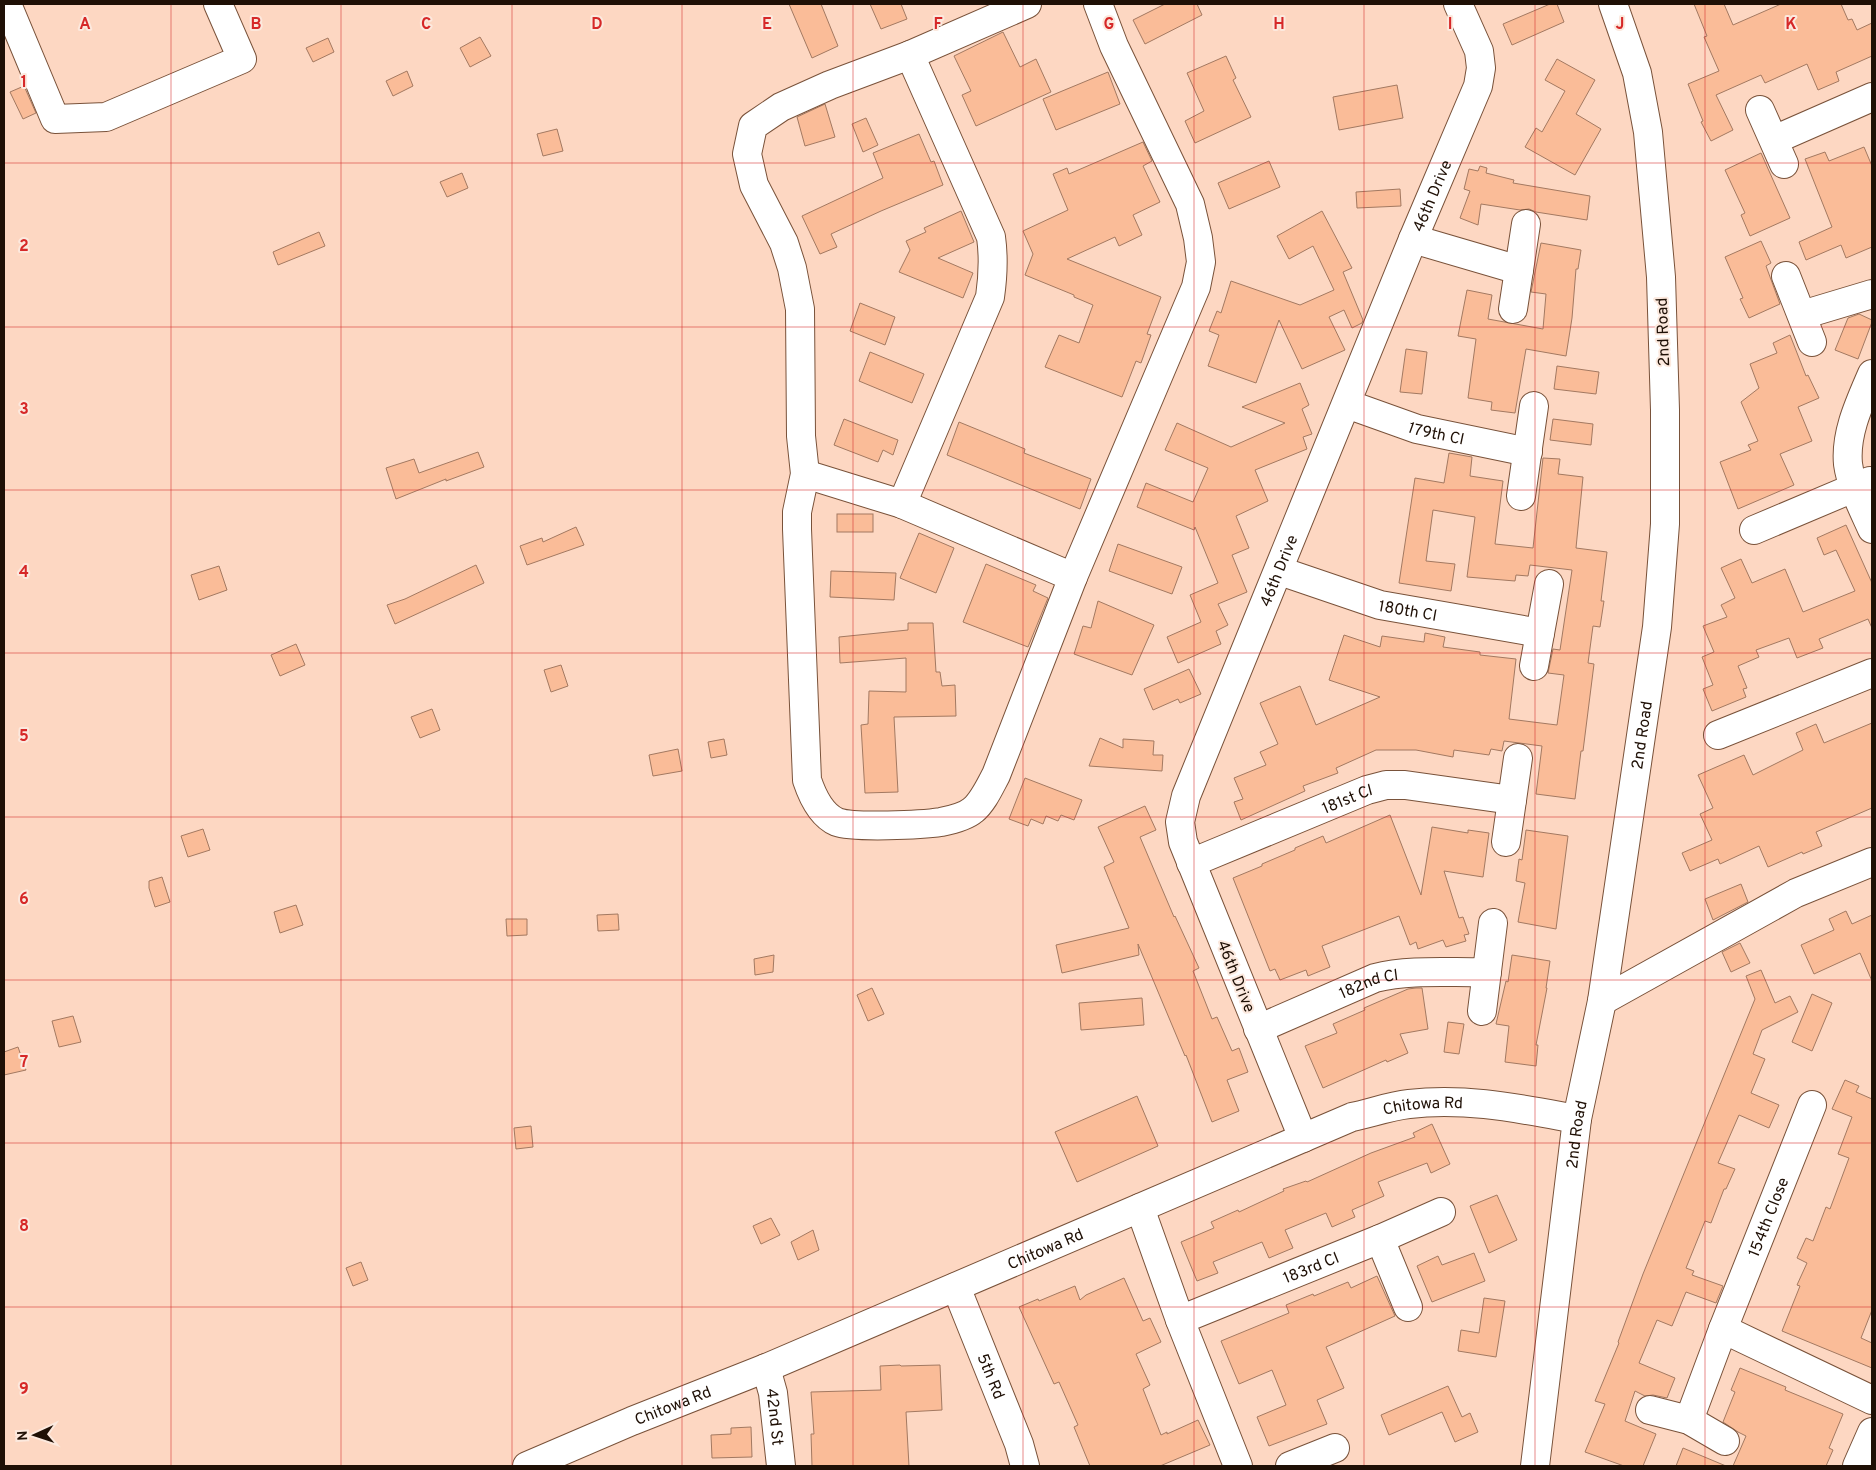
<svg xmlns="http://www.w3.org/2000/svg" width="1876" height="1470" font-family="Overpass,sans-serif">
<rect width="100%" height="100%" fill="#fdd7c2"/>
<g fill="#fabc98" stroke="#a37961">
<path d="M789,4h32l17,42 -26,12z"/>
<path d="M870,4h31l6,15 -26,10z"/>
<path d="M1165,4h32l5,11 -57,29 -12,-24z"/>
<path d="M1550,4h7l7,18 -52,23 -9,-21z"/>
<path d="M1694,4h30l9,21 48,-21h60l7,16 4,-1 5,11 15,-7v33l-36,16 3,9 -21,9 -11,-26 -42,19 -4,-8 -45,20 17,35 -22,11 -10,-19 2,-1 -15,-37 31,-13 -15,-34 3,-1z"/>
<path d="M1003,32l17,35 16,-8 15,33 -75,34 -14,-31 9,-4 -17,-35z"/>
<path d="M480,37l11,19 -21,11 -10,-19z"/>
<path d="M328,38l6,14 -21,10 -7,-14z"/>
<path d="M1226,56l10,22 -3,2 18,37 -56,26 -10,-22 19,-10 -17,-38z"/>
<path d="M1557,59l38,21 -19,34 25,15 -26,46 -50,-28 11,-19 6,4 23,-41 -20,-11z"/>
<path d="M407,71l6,15 -20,10 -7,-15z"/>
<path d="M1108,72l12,32 -64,26 -13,-31z"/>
<path d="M1397,85l6,33 -64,12 -6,-33z"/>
<path d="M24,86l12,27 -13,6 -13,-27z"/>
<path d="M825,104l10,33 -30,9 -8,-29z"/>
<path d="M866,118l12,27 -15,7 -11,-28z"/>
<path d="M557,129l6,22 -20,5 -6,-22z"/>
<path d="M919,134l12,28 3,-1 9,24 -62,26 -50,23 6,13 -17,7 -18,-38 81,-38 -10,-25z"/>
<path d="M1143,142l9,19 -9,5 17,36 -27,13 9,20 -23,11 -4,-9 -48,22 94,38 -14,37 4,1 -10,28 -5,-2 -14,36 -77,-30 14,-32 20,8 14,-38 -19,-8v-2l-49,-20 8,-21 -10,-23 45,-21 -15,-36 14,-6 2,6z"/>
<path d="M1864,147l8,19v81l-26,11 -5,-13 -35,15 -7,-18 33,-15 -27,-68 20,-7 4,9z"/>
<path d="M1761,153l29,65 -40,18 -9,-21 4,-2 -20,-43z"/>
<path d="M1269,161l11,26 -51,22 -11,-26z"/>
<path d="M1480,166l7,2 -1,5 28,7 -1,3 77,13 -3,24 -51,-8 -7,-3 -9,1 -39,-6 -3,21 -18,-7 10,-27 -6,-2 5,-20 9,2z"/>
<path d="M462,173l6,15 -21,9 -7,-15z"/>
<path d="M1400,189l1,17 -44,2 -1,-16z"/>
<path d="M961,211l13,31 -36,16 35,15 -10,25 -64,-26 11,-22 -4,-9 20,-9 -2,-4z"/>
<path d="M1322,211l30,57 -9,4 20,48 -1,3 -10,5 -8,-18 -15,7 16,33 -43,19 -23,-49 -23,63 -48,-17 11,-31 -10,-4 8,-20 4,2 10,-32 69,24 34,-15 -21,-44 -24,13 -12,-23z"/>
<path d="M319,232l6,14 -47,19 -5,-13z"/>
<path d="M1761,241l10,22 -5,3 14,38 -31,14 -9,-19 3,-1 -18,-41z"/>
<path d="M1541,243l40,7 -3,19h-2l-4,49 -6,38 -40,-7 -11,64 -24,-3 1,-8 -24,-4 8,-59 -18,-3 9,-46 25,5 -4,24 55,10 3,-35 -15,-2z"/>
<path d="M860,303l35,14 -10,28 -35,-14z"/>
<path d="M1859,314l13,6v2l-14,37 -23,-9 13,-32z"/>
<path d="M1790,335l16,41 2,-1 11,23 -21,9 14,34 -32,13 14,31 -56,24 -18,-47 31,-12 -3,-5 10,-4 -17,-39 18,-14 -9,-24 27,-11 -4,-10z"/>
<path d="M1406,349l21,3 -5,42 -22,-2z"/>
<path d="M870,352l54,22 -12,29 -53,-22z"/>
<path d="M1557,366l42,6 -3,22 -42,-5z"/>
<path d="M1300,383l9,22 -7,4 10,25 -9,3 4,12 -52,21 13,31 -32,15 13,32 -17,7 15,37 -29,12 10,21 -12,6 5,13 -43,19 -11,-26 34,-15 -11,-27 28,-12 -23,-56 -1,3 -57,-23 9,-24 47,19 15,-34 -43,-18 12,-27 54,24 54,-24 -43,-16z"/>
<path d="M844,419l54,21 -5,15 -10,-5 -5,12 -44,-17z"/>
<path d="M1553,419l40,5 -2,21 -41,-5z"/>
<path d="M959,422l66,27 -1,4 67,26 -11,30 -133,-54z"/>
<path d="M478,452l6,15 -38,14v-2l-50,20 -10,-31 28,-9 5,14z"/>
<path d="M1449,453l23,4 -2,19 33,5 -8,63 38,4 10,-90 17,1 -2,15 25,3 -7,71 31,4 -6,49h3l-4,26 -7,-1 -5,37 6,1 -11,87h-2l-6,48 -39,-5 6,-48 -38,-5 -2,10 -11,-2 -2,6 -35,-5 -1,7 -37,-7h-40l-40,18 2,5 -35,13 2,5 -64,29 -7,-18 9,-3 -9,-21 32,-13 -6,-13 18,-8 -18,-41 40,-17 16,39 64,-28 -51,-17 15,-45 36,12 2,-11 42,6 1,-9 20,4 -2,10 37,5v3l36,4 -7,60 48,6 7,-50 -16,-2 5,-24 7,1 12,-80 -42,-5 -2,11 -12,-1 -1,6 -48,-4 8,-60 -42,-7 -7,51 29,3 -4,27 -52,-8 16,-105 29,5z"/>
<rect x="837" y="514" width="36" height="18"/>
<path d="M1846,525l26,58v45l-4,-9 -49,20 4,9 -26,10 -8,-20 -33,12 3,7 -21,9 9,22 -4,1 3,8 -34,14 -9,-22 10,-4 -11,-28 12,-5 -11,-26 24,-9 -6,-12 14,-7 -14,-30 20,-9 11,24 33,-14 18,43 52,-21 -19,-41 -12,5 -7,-17z"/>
<path d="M576,527l8,18 -57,20 -7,-19 22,-8 1,4z"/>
<path d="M919,533l35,15 -18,45 -36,-15z"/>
<path d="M1118,544l64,23 -10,27 -63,-23z"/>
<path d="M986,564l50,21 -3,6 15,7 -20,49 -65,-25z"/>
<path d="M476,565l8,18 -89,41 -8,-19 18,-6z"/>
<path d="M219,566l8,24 -28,10 -8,-25z"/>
<path d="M831,571l65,2 -2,27 -64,-3z"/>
<path d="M1098,601l56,24 -22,50 -58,-21 9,-28 8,2z"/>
<path d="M908,623h25l3,49h4l2,14 13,-1 1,31 -62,1 4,75 -33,1 -4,-68 7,-1 1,-33 37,1v-34l-66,5 -1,-26 69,-7z"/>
<path d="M296,644l9,21 -25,11 -9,-21z"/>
<path d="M561,665l7,21 -17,6 -7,-22z"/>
<path d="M1189,669l12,25 -21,9 -2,-4 -25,11 -9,-21z"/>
<path d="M432,709l8,21 -20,8 -9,-21z"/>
<path d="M1872,723v85l-56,24 6,14 -19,8 -1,-2 -34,15 -9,-21 -39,18 -2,-5 -28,12 -8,-18 30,-13 -12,-26 13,-6 -15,-33 46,-20 9,20 50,-25 -7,-17 20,-9 8,19z"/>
<path d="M1100,738l23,10v-9l31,2 -1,14h10l-1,16 -73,-5z"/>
<path d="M724,739l3,16 -16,3 -3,-16z"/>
<path d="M678,749l4,22 -29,5 -4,-21z"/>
<path d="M1025,778l57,22 -8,20 -13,-5 -3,6 -12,-5 -3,8 -12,-5 -3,7 -19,-7z"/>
<path d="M1145,806l11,24 -16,7 34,80 1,-1 24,52 -6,3 19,48 5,-2 15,34 7,-3 9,24 -21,8 12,31 -27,11 -26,-67 -1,1 -47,-112 1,11 -77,18 -6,-28 73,-17 -25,-61 10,-5 -16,-35z"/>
<path d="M1390,815l31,80 11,-68 36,6v-3l21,3 -6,44 -39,-6 15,47 4,-1 6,17 -5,1 2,6 -20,6 -3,-7 -25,9 -2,-7 -6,3 -11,-29 -77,30 8,21 -22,9 -2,-6 -26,10 -5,-11 -5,2 -37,-93 29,-12v-2l33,-14v-2l28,-12 3,7z"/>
<path d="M203,829l7,21 -22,7 -7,-21z"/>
<path d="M1526,830l42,6 -12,93 -38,-7 7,-39 -9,-2 3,-22 3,1z"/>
<path d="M162,877l8,25 -15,5 -6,-19v-7z"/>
<path d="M1741,884l7,18 -35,18 -8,-21z"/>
<path d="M296,905l7,20 -23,8 -6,-21z"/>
<path d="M1846,911l6,13 20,-9v66l-12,-28 -46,21 -13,-29 33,-15 -5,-11z"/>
<path d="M618,914l1,16 -21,1 -1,-16z"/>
<path d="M506,919h21v16l-20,1z"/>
<path d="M1740,943l10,20 -19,9 -9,-20z"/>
<path d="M774,955l-1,17 -18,3 -1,-16z"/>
<path d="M1512,955l38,6 -4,27h1l-11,57h2l-2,21 -31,-4 4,-36 -13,-2 10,-43 2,1z"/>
<path d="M1761,970l14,33 15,-7 8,16 -36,18 -9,24 12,5 -14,34 28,12 -10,23 -30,-13 -21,48 17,6 -9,20h-2l-13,34 -6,-2 -19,47 8,3 -2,4 31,11 -7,17 -30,-11 -14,34 -15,-6 -18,43 36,15 -8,20 -14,-3 -8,1 -10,-5 -10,30 31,13 -13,32h-19l-39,-14 20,-48 -10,-3 24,-58 -1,-1 25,-68 112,-275 -9,-23z"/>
<path d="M872,988l12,26 -16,7 -11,-26z"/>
<path d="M1416,988h6l6,41 -28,5 8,19 -21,9 -1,-2 -63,28 -18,-42 32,-13 -4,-9 32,-14 -1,-2 44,-19z"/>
<path d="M1812,994l20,9 -20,48 -20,-9z"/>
<path d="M1142,998l2,27 -63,5 -2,-27z"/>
<path d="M73,1016l8,26 -22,5 -7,-26z"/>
<path d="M1448,1022l16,2 -5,30 -15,-2z"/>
<path d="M18,1047l8,23 -22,5v-23z"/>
<path d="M1845,1080l14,6 -3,6 16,7v211l-11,28 11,5v25l-90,-37 18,-45 -3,-1 10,-22 -10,-5 9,-20 7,3 13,-34 4,2 19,-51 -11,-4 14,-37 -20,-8z"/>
<path d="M1137,1096l21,50 -81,36 -22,-50z"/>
<path d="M1432,1124l18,40 -19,9 -4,-10 -49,19 6,14 -32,14 3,7 -23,10 -6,-14 -41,17 8,18 -24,10 -7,-16 -49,20 5,11 -21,8 -16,-39 33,-14 -3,-6 27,-12 1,2 45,-21 -1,-2 23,-8 1,1 64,-29 44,-16 -2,-4z"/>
<path d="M531,1126l2,21 -17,2 -2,-21z"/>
<path d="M1497,1195l20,45 -28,13 -19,-47z"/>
<path d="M771,1218l9,17 -19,9 -8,-18z"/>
<path d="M813,1230l6,20 -21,10 -7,-18z"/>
<path d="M1474,1253l11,28 -53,21 -15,-36 21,-10 4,9z"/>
<path d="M361,1262l7,18 -15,6 -7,-18z"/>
<path d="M1377,1276l18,40 -69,31 18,41 -27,12 10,24 -58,22 -12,-29 29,-12 -14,-35 -33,14 -18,-43 68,-28 -3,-8 27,-11 1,2 34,-14 3,6z"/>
<path d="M1124,1278l19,43 7,-3 11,24 -25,12 14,31 -7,4 18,46 6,-3v2l31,-14 12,25 -50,21h-70l-16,-39 4,-2 -19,-43 -5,2 -35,-77 19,-8 1,2 36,-15 5,14 6,-5z"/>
<path d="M1484,1298l21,3 -9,56 -38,-6 3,-21 18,3z"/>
<path d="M900,1365l1,1 39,-1 2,45 -36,2 3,54h-97l-1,-32h3l-3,-42 70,-2 -1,-24z"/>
<path d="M1740,1368l46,19 -1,3 58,24 -14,34 4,2 -7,16h-93l13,-30 -8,-4 -15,-10 12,-30 -4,-2z"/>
<path d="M1448,1386l14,31 8,-4 8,19 -23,10 -13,-30 -53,23 -8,-20z"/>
<path d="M751,1427l1,30 -40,1 -1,-23 20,-1v-6z"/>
<path d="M1683,1448l43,18h-50z"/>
</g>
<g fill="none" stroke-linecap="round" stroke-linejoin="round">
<g stroke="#79523a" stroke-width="30">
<g id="minor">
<path d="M7,4l48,115 51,-2 136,-58 -24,-55"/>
<path d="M1027,4l-117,51 -80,30 -49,22 -28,19 -6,28 7,31 30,58 8,25 8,41 1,127 4,38 -8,38v17l10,251c5,15 14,35 30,42 16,6 85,3 104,0 10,-2 24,-5 32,-12 10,-8 17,-24 23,-35l77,-198 123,-290 5,-25 -3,-24 -8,-34 -76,-158 -16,-42"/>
<path d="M1760,110l24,54"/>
<path d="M1774,140l98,-43"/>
<path d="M1413,239l106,31"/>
<path d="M1786,276l26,66"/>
<path d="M1513,309l13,-85"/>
<path d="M1802,315l70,-21"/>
<path d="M1872,374c-12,28 -27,59 -24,90 3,22 15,45 24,65"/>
<path id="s1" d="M1347,404l70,25 111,23"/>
<path d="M805,474l97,30 171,73"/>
<path d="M1521,496l13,-90"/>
<path d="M902,504l88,-207c3,-21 4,-39 1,-60l-81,-182"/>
<path d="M1754,530l116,-49"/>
<path id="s2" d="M1280,571l100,34 160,28"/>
<path d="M1534,666l15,-82"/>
<path d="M1718,735l154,-62"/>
<path d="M1506,842l12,-84"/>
<path id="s3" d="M1191,863l176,-73 19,-5h19l107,15"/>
<path d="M1602,1001l194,-108 76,-31"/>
<path d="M1482,1011l11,-88"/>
<path id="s4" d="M1258,1029l117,-51c36,-9 75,-5 112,-6"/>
<path id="s5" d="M1303,1138l-120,-296 -3,-20 6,-26 227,-557 65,-153 3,-18 -2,-17 -21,-47"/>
<path d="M1140,1208l40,112 58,146"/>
<path d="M1380,1239l28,68"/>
<path id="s6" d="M956,1287l63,157 6,22"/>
<path id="s7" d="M1180,1320l200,-81 61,-27"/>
<path d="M1723,1329l149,71"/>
<path id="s8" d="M766,1368l7,25 8,73"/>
<path d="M1650,1410l39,10 36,21"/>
<path id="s9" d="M1689,1420l34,-91 89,-224"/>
<path id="s10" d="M527,1466l105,-45 134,-53 586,-251c19,-4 38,-11 57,-13 57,-7 112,5 168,15"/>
<path d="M1290,1466l45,-18"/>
<path id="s11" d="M1535,1466l42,-347 25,-118 55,-374 8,-103v-114l-4,-133 -13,-145 -11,-59 -24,-69"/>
<path d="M1857,1466l15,-34"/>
</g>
</g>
<use href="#minor" stroke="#fff" stroke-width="28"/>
</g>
<path fill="none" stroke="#d62828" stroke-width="1" stroke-opacity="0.55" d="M171,4v1462M341,4v1462M512,4v1462M682,4v1462M853,4v1462M1023,4v1462M1194,4v1462M1364,4v1462M1535,4v1462M1705,4v1462M4,163h1868M4,327h1868M4,490h1868M4,653h1868M4,817h1868M4,980h1868M4,1143h1868M4,1307h1868"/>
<g text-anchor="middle" stroke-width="4" stroke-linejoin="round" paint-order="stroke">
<g font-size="16" fill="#1f1006" stroke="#fce9de">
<text dy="6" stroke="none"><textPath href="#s5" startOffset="1015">46th Drive</textPath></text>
<text transform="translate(1662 332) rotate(-92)" y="6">2nd Road</text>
<text dy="6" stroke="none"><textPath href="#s1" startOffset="94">179th Cl</textPath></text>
<text dy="6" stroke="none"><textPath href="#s5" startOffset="610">46th Drive</textPath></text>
<text dy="6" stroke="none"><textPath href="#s2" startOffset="134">180th Cl</textPath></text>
<text dy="6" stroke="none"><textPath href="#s11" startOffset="739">2nd Road</textPath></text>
<text dy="6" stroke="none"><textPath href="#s3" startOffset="169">181st Cl</textPath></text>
<text transform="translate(1237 976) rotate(68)" y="6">46th Drive</text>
<text dy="6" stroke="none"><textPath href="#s4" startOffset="120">182nd Cl</textPath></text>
<text dy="6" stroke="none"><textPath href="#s10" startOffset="968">Chitowa Rd</textPath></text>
<text dy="6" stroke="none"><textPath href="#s11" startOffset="334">2nd Road</textPath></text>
<text dy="6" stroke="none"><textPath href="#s9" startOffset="218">154th Close</textPath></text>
<text dy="6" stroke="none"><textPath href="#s10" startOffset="562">Chitowa Rd</textPath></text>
<text dy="6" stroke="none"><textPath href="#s7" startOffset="141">183rd Cl</textPath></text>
<text dy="6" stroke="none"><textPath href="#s6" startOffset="96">5th Rd</textPath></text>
<text dy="6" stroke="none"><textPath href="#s10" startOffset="158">Chitowa Rd</textPath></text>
<text dy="6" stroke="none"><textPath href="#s8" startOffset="50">42nd St</textPath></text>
</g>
</g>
<g font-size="16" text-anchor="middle" font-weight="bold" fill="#d62828" stroke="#fce9de" stroke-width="4" stroke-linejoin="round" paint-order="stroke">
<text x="85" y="29">A</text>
<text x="256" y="29">B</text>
<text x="426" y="29">C</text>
<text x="597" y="29">D</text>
<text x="767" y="29">E</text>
<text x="938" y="29">F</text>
<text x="1109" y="29">G</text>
<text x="1279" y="29">H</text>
<text x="1450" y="29">I</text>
<text x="1620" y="29">J</text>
<text x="1791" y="29">K</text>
<text x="24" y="87">1</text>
<text x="24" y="251">2</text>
<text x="24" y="414">3</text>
<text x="24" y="577">4</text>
<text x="24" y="741">5</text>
<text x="24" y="904">6</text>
<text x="24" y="1067">7</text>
<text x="24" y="1231">8</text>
<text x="24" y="1394">9</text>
</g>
<rect width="1876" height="1470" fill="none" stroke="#1f1006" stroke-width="10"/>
<g transform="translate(35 1435) rotate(267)" stroke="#fce9de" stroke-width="4" paint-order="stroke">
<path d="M0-4L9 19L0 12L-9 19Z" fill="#1f1006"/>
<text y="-8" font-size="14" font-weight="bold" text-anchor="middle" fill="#1f1006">N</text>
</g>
</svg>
